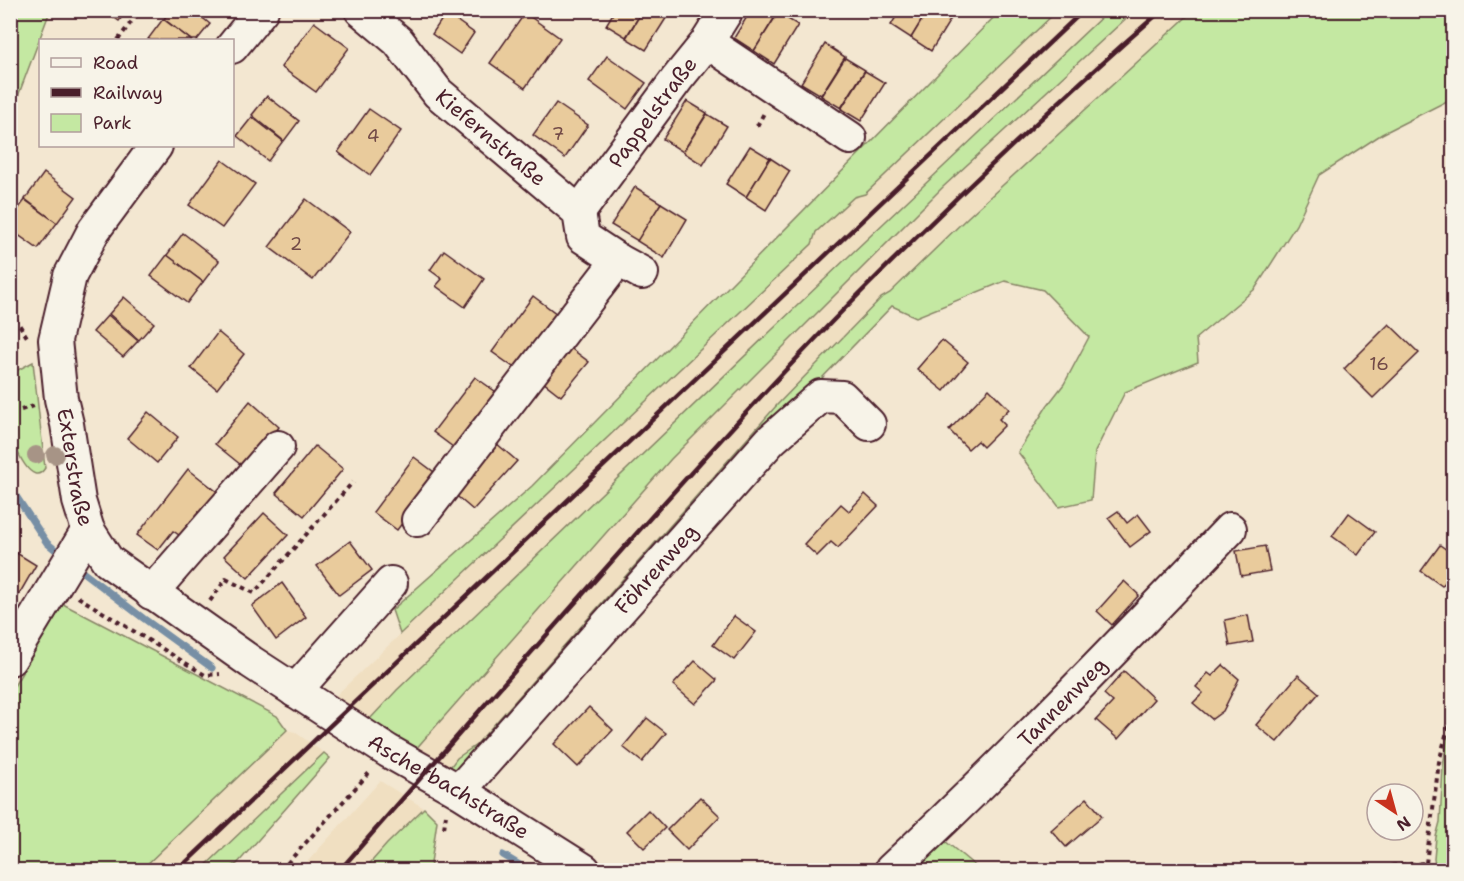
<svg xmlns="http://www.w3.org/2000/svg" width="1464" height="881" font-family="'Shantell Sans',sans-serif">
<rect width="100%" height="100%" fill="#f3e7d1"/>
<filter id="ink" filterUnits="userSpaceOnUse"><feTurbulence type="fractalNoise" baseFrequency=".0167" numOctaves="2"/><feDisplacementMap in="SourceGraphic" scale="12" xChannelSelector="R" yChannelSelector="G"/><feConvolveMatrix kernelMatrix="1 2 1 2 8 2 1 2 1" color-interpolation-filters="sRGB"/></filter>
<g filter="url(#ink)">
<g fill="#f0dfc1">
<path d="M1057,11h51l-259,245 -452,434 -29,31 -39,-19 482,-458 5,-12 38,-35 11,-3z"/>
<path d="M1134,11h59l-225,206 -78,76 -9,5 -104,107 -301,340 -19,13 -9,12 -34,-19 257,-292 272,-272z"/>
<path d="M287,730l8,2 29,21 -123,117h-60z"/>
<path d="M380,781l44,27 -37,36 -23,26h-64z"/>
</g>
<g fill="#c4e8a2" stroke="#878466" stroke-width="1.5">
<path d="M11,10l39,1 -39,104 -1,-104z"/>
<path d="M1001,10l56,1 -192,183 -11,3 -38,35 -4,12 -412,390 -8,-24 140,-124z"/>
<path d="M1108,11h26l-191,176 -272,272 -257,292 -18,-14 -28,-16 29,-31 452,-434z"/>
<path d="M1193,11h260v87l-71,36 -63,41 -23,50 -41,64 -59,49 2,24 -73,30 -30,60 -4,48 -32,7 -41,-55 29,-46 17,-22 25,-47 -46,-47 -38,-9 -89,36 -24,-11 -106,109 -320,356 -18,-1 9,-12 19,-13 301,-340 104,-107 9,-5 78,-76z"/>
<path d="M10,355l6,16 17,-9 12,106c-13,21 -29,-19 -33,-29h-1z"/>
<path d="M63,604l214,112 10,14 -146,140h-130v-179z"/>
<path d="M1453,730v140h-17l-2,-11 2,-22 4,-15 3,-55 4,-28z"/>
<path d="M324,753l6,5 -93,106 -11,6h-25z"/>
<path d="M424,808l13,13 -7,49h-66l23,-26z"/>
<path d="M933,831l47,39h-88z"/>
</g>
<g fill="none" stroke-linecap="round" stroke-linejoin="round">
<g stroke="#778fa5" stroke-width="7">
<path d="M10,487l37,56 16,13"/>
<path d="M76,567l67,51 69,50"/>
<path d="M503,855l25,15"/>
</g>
</g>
<g fill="#e9cb9c" stroke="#4a1f2b" stroke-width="1.5">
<path d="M103,10h24l-8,11z"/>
<path d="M170,10h23l17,14 -13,16h-6l-27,-21z"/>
<path d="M615,10h28l-17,27 -20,-12z"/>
<path d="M643,10h25l2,2 -24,38 -20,-12z"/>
<path d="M751,10h24l3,2 -24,39 -20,-13z"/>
<path d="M900,10h28l-17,28 -20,-13z"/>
<path d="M928,10h24l3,2 -24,39 -20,-13z"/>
<path d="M446,13l28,20 -14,21 -28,-20z"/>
<path d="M525,13l35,25 -35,50 -35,-25z"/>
<path d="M778,13l20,12 -24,39 -20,-13z"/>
<path d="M163,19l28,21h-40l-3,-1z"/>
<path d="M314,22l35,26 -33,44 -35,-25z"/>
<path d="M825,44l20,13 -24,38 -20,-12z"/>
<path d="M607,56l39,27 -19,26 -38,-28z"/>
<path d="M845,58l20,12 -24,38 -20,-12z"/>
<path d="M865,71l20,12 -24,38 -20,-12z"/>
<path d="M267,96l32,25 -15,20 -32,-26z"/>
<path d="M687,101l20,12 -24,39 -20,-13z"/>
<path d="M556,103l32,22 -23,33 -32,-23z"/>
<path d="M369,109l32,22 -31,44 -32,-23z"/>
<path d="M707,114l20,12 -24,39 -20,-13z"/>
<path d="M252,117l31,24 -15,20 -31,-25z"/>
<path d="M750,146l20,12 -24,39 -20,-13z"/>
<path d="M770,158l20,13 -24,39 -20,-13z"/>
<path d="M222,160l33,24 -33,44 -33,-23z"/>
<path d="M44,173l32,24 -19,26 -32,-24z"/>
<path d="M635,187l26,16 -23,38 -27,-16z"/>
<path d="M306,199l44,33 -37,48 -44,-33z"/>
<path d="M25,200l32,23 -19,26 -28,-20v-9z"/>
<path d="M661,203l26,16 -23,39 -27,-17z"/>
<path d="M183,233l36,28 -16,21 -36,-27z"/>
<path d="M444,250l40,29 -19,28 -29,-21 6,-7 -12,-9z"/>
<path d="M167,255l36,27 -16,21 -36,-27z"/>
<path d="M533,296l24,18 -41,55 -24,-17z"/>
<path d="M124,297l30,26 -15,17 -30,-26z"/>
<path d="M108,315l30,26 -15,16 -30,-25z"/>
<path d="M1389,324l30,29 -46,45 -29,-29z"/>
<path d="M218,332l26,22 -27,35 -26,-21z"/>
<path d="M942,340l26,22 -24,29 -27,-22z"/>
<path d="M565,344l24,18 -28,34 -23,-18z"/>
<path d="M475,377l24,17 -42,56 -24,-18z"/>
<path d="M989,389l20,20 -10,10 6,6 -22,22 -6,-6 -9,8 -19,-19z"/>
<path d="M250,401l29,26 -33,42 -31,-25z"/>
<path d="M148,412l30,25 -21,26 -30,-25z"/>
<path d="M496,443l21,18 -44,49 -21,-18z"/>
<path d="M315,446l28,23 -39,47 -28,-23z"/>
<path d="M414,457l24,18 -41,55 -24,-18z"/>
<path d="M188,469l32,25 -35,45 -12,-8 -15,19 -21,-15z"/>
<path d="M865,494l13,12 -40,42 -7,-6 -14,14 -13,-12 37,-40 8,7z"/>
<path d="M1118,511l9,12 11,-9 13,17 -21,16 -22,-29z"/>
<path d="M264,513l24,22 -40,43 -24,-22z"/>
<path d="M1349,513l26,19 -17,23 -26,-19z"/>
<path d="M350,541l22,29 -33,25 -22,-29z"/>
<path d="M1440,545l14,10v16l-12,15 -21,-15z"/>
<path d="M1265,546l5,25 -29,5 -5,-25z"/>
<path d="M10,549l26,16 -26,45z"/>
<path d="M1124,581l15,14 -27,30 -15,-14z"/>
<path d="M282,583l24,34 -30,23 -24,-34z"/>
<path d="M1248,615l5,27 -23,4 -5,-26z"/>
<path d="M734,616l22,16 -22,28 -21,-15z"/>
<path d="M695,661l22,19 -22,24 -22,-19z"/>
<path d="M1223,665l16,14 -16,32 -11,8 -19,-16 10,-10 -7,-6 12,-14 4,3z"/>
<path d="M1124,671l30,28 -36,40 -22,-19 17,-18 -9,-8z"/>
<path d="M1298,675l21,18 -42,49 -21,-17z"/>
<path d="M589,707l24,23 -35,37 -24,-23z"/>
<path d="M647,718l19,15 -24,29 -19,-15z"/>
<path d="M700,797l20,19 -33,34 -20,-20z"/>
<path d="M1087,798l15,18 -36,31 -15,-17z"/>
<path d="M648,810l17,18 -21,20 -17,-17z"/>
</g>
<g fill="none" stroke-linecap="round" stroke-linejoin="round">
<g stroke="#4a1f2b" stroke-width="36">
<g id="minor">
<path id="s1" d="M361,10l37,31 40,52 141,119 4,25 35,23 24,13"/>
<path d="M707,42l143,96"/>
<path d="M232,47l30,-37"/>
<path id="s2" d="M156,146l-62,84 -24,46 -15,64 6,59 6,25 12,77 9,29 20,31 143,101 137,89 71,40 125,79"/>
<path id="s3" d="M579,212l98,-133 30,-37 20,-32"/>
<path d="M418,520l200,-260"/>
<path d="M151,593l127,-146"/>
<path d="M10,659l78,-129"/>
<path d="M295,691l96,-108"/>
<path id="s4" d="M459,791l312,-351 50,-44 21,1 27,27"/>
<path id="s5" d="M891,870c117,-109 228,-225 339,-341"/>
</g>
</g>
<g stroke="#4a1f2b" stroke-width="4" stroke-dasharray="4.5 4.5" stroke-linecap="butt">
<path d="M118,40l22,-30"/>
<path d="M757,126l7,-13"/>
<path d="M10,310l17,27"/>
<path d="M21,410l16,-5"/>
<path d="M78,597l127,78 15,-1"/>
<path d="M210,601l16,-22 28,14 99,-111"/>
<path d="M444,828l2,-13"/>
<path d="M1426,863l13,-101 10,-38 5,-6"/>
<path d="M281,870l89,-98"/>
<path d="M1384,870l6,-4 36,-3 1,7"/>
</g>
<use href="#minor" stroke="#f7f3e8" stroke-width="32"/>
<g stroke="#4a1f2b" stroke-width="4.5">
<path d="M178,870l906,-860"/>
<path d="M340,870c98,-112 197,-225 296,-336 75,-84 150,-167 229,-246 96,-96 195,-189 297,-278"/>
</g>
</g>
<g fill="#a79486">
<circle cx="36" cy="455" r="9"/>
<circle cx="55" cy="455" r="9"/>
</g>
</g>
<g text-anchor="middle" stroke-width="6" stroke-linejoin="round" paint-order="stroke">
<g font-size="18" fill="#724a47">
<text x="558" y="140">7</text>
<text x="373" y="142">4</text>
<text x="296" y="250">2</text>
<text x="1379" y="370">16</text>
</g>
<g font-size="21" fill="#4a1f2b" stroke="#f7f3e8">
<text dy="7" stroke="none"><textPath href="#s3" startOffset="124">Pappelstraße</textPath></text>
<text dy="7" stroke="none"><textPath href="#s1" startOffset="183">Kiefernstraße</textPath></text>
<text dy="7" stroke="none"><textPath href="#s2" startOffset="351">Exterstraße</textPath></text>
<text dy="7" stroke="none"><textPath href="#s4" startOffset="297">Föhrenweg</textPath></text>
<text dy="7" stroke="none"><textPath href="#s5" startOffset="240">Tannenweg</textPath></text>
<text dy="7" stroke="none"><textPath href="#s2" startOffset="861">Ascherbachstraße</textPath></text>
</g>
</g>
<rect width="1464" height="881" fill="none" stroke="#f7f3e8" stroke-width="36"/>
<rect x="18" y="18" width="1428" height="845" fill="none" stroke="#4a1f2b" stroke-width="2" filter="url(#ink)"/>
<rect x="39" y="39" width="195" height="108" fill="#f7f3e8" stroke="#b29e9c" stroke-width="1.5"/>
<rect x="51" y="58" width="30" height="9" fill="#f7f3e8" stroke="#b29e9c" stroke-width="1.5"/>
<text x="93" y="69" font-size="18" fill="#4a1f2b">Road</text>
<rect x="51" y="88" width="30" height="9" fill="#4a1f2b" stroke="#b29e9c" stroke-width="1.5"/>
<text x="93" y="99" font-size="18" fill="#4a1f2b">Railway</text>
<rect x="51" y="114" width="30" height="18" fill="#c4e8a2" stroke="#b29e9c" stroke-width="1.5"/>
<text x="93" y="129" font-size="18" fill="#4a1f2b">Park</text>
<g transform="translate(1395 812) rotate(144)"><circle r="28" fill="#f7f3e8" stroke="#b29e9c" stroke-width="1.5"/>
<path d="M0-4.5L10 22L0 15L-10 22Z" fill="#c8321e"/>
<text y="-9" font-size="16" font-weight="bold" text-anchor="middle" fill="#4a1f2b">N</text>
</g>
</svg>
